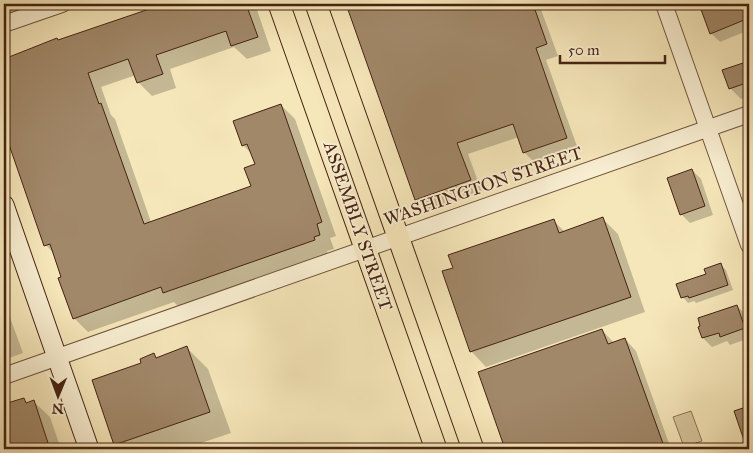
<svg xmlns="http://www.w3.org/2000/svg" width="753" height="453" font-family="'IM FELL Great Primer',serif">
<rect width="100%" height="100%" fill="#f6e7ba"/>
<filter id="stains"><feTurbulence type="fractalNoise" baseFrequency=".004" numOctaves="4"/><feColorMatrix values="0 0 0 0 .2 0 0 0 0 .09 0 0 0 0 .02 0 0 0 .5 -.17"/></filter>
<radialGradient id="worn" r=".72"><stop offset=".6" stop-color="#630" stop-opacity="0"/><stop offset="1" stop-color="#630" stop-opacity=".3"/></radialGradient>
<path fill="#d8c69d" stroke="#8e7458" d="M691,411l11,30 -18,6 -11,-30z"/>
<g fill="#0003">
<path d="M4,4h43l-43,15z"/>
<path d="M167,4h88l16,47 -24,8 -13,-12 -64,22 6,19 -24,8 -14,-14 -2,-7 -35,12 10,28 4,4 36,103 101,-35 4,-22 -3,-10 -10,-10 38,-40 14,14 41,117 -6,2 4,11 -7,2 1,3 -150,52 -4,-4 -86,30 -14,-14 -20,-64 -8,-9 -42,-127v-58z"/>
<path d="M347,4h192l19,52 -12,4 32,89 -42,15 -12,-12 -5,-15 -51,17 14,38 -54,19 -12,-12z"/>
<path d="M701,4h48v26l-29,12 -9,-9z"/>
<path d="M749,62v34l-8,3 -11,-11 -6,-17z"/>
<path d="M692,170l9,9 12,36 -23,8 -9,-9z"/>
<path d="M603,219l15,15 27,78 -159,55 -15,-16 83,-130 11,11z"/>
<path d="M720,264l6,6 7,20 -37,13 -2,-2 -6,2 -5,-6z"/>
<path d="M4,301l19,52 -19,7z"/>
<path d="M737,306l9,9 3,11v12l-19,7 -3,-4 -15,6 -9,-9 -4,-10z"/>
<path d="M602,330l12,13 11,-4 11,12 35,98h-165l-27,-76z"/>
<path d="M187,348l21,21 23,64 -48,16h-63l-5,-5 28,-80 11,-9 3,3z"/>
<path d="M23,399l5,5 6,-2 16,15 11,32h-57v-43z"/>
</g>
<g fill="#a18869" stroke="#452212">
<path d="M164,4h82l12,33 -27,9 -5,-15 -70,24 7,19 -26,9 -9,-24 -40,14 11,31 2,-1 43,121 107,-38 -7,-18 11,-4 -8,-20 -5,2 -9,-25 48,-17 41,118 -5,2 3,11 -6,2 1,3 -152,53 -2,-6 -88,32 -15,-41 3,-1 -11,-33 -6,2 -40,-116v-71l53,-21 1,2z"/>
<path d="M346,4h187l14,40 -11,4 31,90 -44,15 -10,-29 -56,19 14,37 -56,20z"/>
<path d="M699,4h50v14l-39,16z"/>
<path d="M749,61v21l-20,7 -7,-19z"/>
<path d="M692,169l13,37 -25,9 -13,-37z"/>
<path d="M603,217l28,80 -161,55 -28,-81 11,-3 -5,-13 106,-36 5,14z"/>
<path d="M721,263l7,22 -39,13 -1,-2 -7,2 -5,-14 30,-10 -2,-5z"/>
<path d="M737,305l8,23 -25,9 -1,-4 -17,5 -4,-11 2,-1 -2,-8z"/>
<path d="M602,329l6,15 17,-6 40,111h-160l-27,-77z"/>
<path d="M187,346l23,66 -96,33 -22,-65 49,-17 -1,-4 14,-6 2,5z"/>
<path d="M24,398l2,5 8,-3 16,49h-46v-45z"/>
<path d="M749,406v43h-2l-13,-38z"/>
</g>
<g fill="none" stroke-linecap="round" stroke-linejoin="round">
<g stroke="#71533c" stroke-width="18">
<g id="tertiary">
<path d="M664,4l85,241"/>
<path d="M4,24l58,-20"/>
<path d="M4,376l745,-262"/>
</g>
</g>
<g stroke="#452212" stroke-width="21">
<path id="secondary" d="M4,205l85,244"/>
</g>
<g stroke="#452212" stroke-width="23">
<g id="primary">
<path d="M279,4l157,445"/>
<path d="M316,4l157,445"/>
</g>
</g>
<use href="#tertiary" stroke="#f9efd2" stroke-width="16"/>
<use href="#secondary" stroke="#f9efd2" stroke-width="19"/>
<use href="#primary" stroke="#f6e7ba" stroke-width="21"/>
</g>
<g text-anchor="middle" stroke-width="4" stroke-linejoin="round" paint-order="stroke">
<g font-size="18" fill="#452212" stroke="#f9efd2">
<text transform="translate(483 186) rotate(-19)" y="6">WASHINGTON STREET</text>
<text transform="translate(358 226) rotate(71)" y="6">ASSEMBLY STREET</text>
</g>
</g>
<rect width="753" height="453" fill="none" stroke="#f6e7ba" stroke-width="20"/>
<rect x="5" y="5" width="743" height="443" fill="none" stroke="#452212" stroke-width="2.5"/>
<rect x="10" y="10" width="733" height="433" fill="none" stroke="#452212"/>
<g transform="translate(58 396) rotate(181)" stroke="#f9efd2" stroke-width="4" paint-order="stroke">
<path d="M0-4L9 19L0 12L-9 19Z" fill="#452212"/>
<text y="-8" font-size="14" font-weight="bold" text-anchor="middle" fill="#452212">N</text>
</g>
<path d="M560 55v8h105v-8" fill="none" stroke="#452212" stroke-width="2.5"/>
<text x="568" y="55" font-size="15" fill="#452212" stroke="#f9efd2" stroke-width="4" paint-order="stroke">50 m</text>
<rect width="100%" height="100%" filter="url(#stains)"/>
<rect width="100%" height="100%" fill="url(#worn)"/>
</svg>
